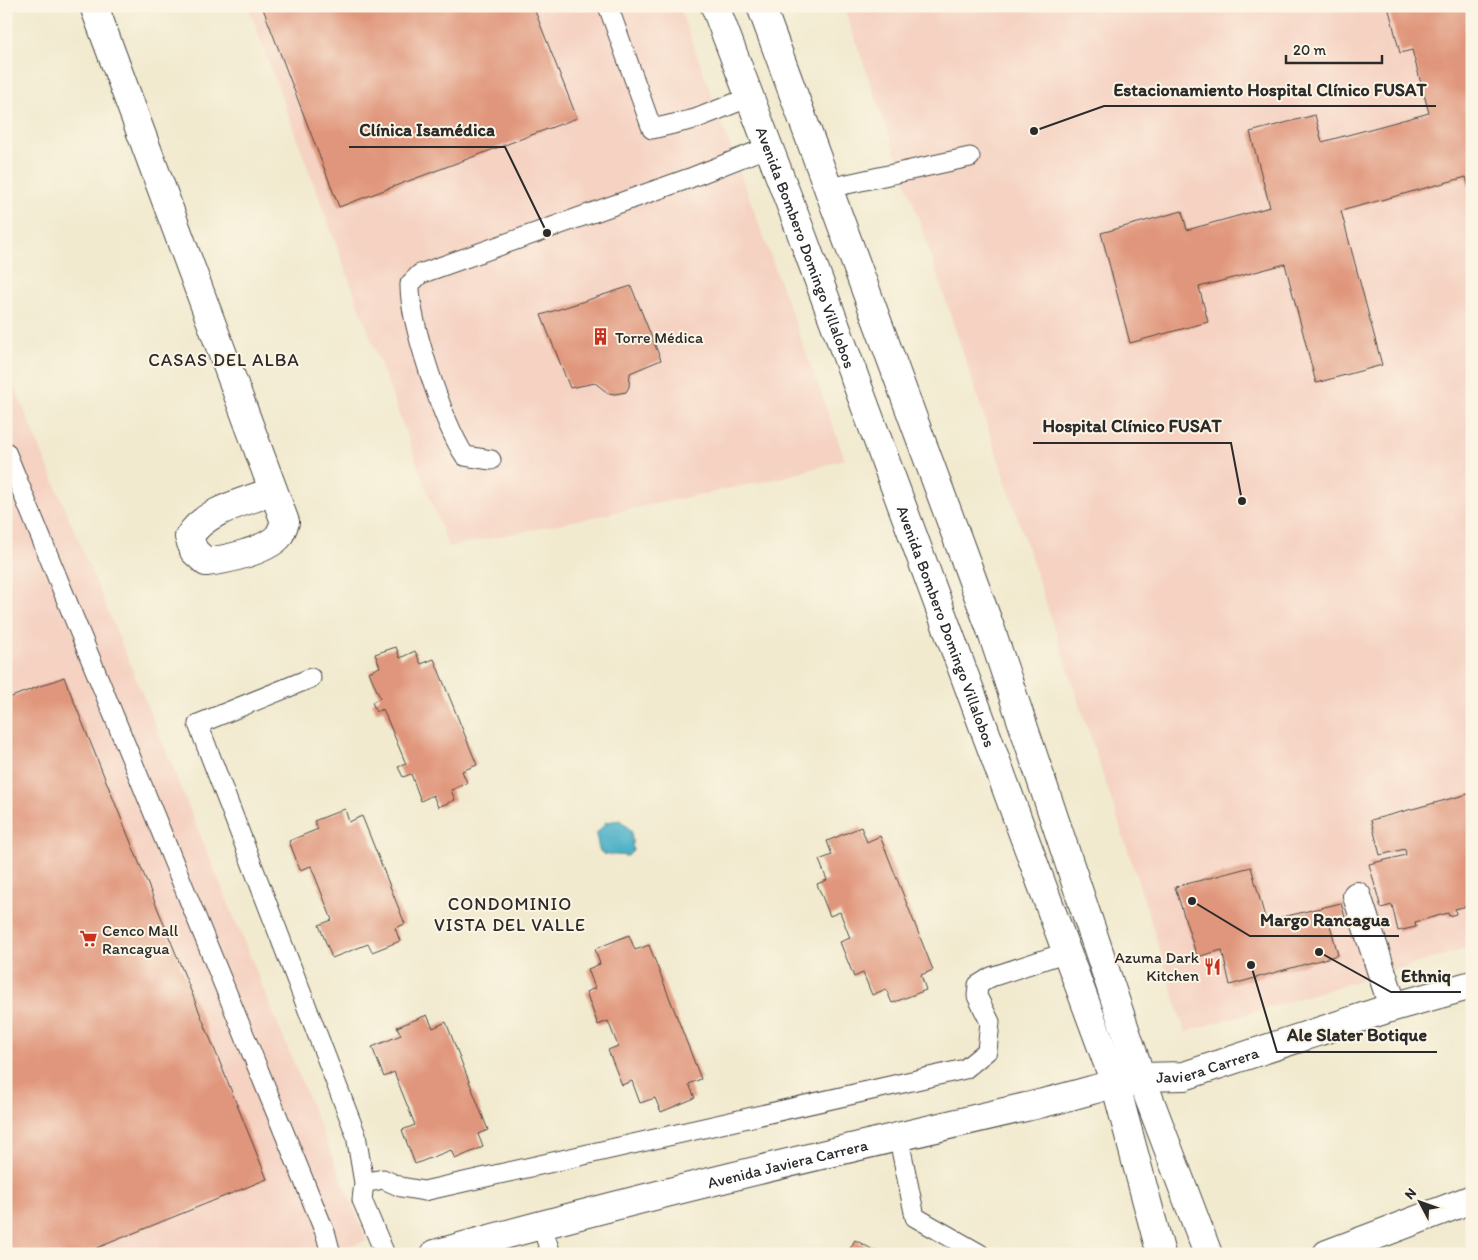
<svg xmlns="http://www.w3.org/2000/svg" width="1478" height="1260" font-family="Itim,sans-serif">
	<style>
		.built { fill: #f5d2c2 }
		.water { fill: #47afc6; stroke: #396d78 }
		.building { fill: #e0967b }
		.lines { fill: none; stroke-linecap: round; stroke-linejoin: round }
		.service-casing { stroke: #494844; stroke-width: 21 }
		.minor-casing { stroke: #494844; stroke-width: 30 }
		.tertiary-casing { stroke: #494844; stroke-width: 30 }
		.secondary-casing { stroke: #494844; stroke-width: 30 }
		.service { stroke: #fff; stroke-width: 19 }
		.minor { stroke: #fff; stroke-width: 28 }
		.tertiary { stroke: #fff; stroke-width: 28 }
		.secondary { stroke: #fff; stroke-width: 28 }
		.labels { text-anchor: middle; dominant-baseline: central; stroke-width: 4; stroke-linejoin: round; paint-order: stroke }
		.street-label { font-size: 16px; fill: #2b2b2b; stroke: #fcf5e5 }
		.poi-label { font-size: 16px; fill: #2b2b2b; stroke: #fcf5e5; text-anchor: start }
		.neighbourhood-label { font-size: 18px; letter-spacing: 1px; fill: #2b2b2b; stroke: #fcf5e5 }
		.leader { fill: none; stroke: #2b2b2b; stroke-width: 2 }
		.callout-dot { fill: #2b2b2b; stroke: #fcf5e5; stroke-width: 2 }
		.callout-label { font-size: 18px; text-anchor: middle; font-weight: bold; fill: #2b2b2b; stroke: #fcf5e5; stroke-width: 4; stroke-linejoin: round; paint-order: stroke }
	</style>
	<rect width="100%" height="100%" fill="#fcf5e5"/>
	<filter id="ink" filterUnits="userSpaceOnUse"><feTurbulence type="fractalNoise" baseFrequency=".02" numOctaves="2"/><feDisplacementMap in="SourceGraphic" scale="10" xChannelSelector="R" yChannelSelector="G"/><feConvolveMatrix kernelMatrix="1 2 1 2 8 2 1 2 1" color-interpolation-filters="sRGB"/></filter>
	<filter id="wash" filterUnits="userSpaceOnUse"><feTurbulence type="fractalNoise" baseFrequency=".0096" numOctaves="4" result="noise"/><feDisplacementMap in="SourceGraphic" scale="20" xChannelSelector="R" yChannelSelector="G"/><feGaussianBlur stdDeviation="1.12" result="paint"/><feColorMatrix in="noise" values="0 0 0 0 0 0 0 0 0 0 0 0 0 0 0 0 0 1.4 0 .05"/><feComposite in="paint" operator="in"/></filter>
	<g filter="url(#wash)">
		<rect width="100%" height="100%" fill="#f1eacf"/>
		<path class="built" d="M 248,6 L 679,6 L 845,459 L 781,478 L 448,547 Z
			M 843,6 L 1472,6 L 1472,947 L 1185,1032 L 1139,884 L 915,208 Z
			M 6,366 L 149,710 L 367,1241 L 318,1254 L 6,1254 Z"/>
		<path class="water" d="M 620,820 L 631,830 L 633,851 L 628,856 L 603,854 L 599,850 L 596,834 L 606,822 Z"/>
		<g id="blocks">
			<path class="building" d="M 262,6 L 533,6 L 577,118 L 339,207 Z
				M 1388,6 L 1472,6 L 1472,197 L 1466,177 L 1341,211 L 1382,365 L 1316,383 L 1285,264 L 1199,287 L 1208,322 L 1130,343 L 1101,233 L 1182,211 L 1187,230 L 1270,207 L 1250,132 L 1315,115 L 1322,142 L 1429,113 L 1412,50 L 1400,53 Z
				M 631,286 L 661,360 L 630,373 L 629,387 L 626,392 L 615,394 L 608,393 L 595,383 L 570,388 L 541,315 Z
				M 396,647 L 400,658 L 415,651 L 421,664 L 434,659 L 477,765 L 462,771 L 467,783 L 451,790 L 455,800 L 438,807 L 433,795 L 421,801 L 411,774 L 403,777 L 398,767 L 406,764 L 383,709 L 376,712 L 372,702 L 380,698 L 369,672 L 380,667 L 375,654 Z
				M 64,677 L 267,1179 L 82,1254 L 6,1254 L 6,699 Z
				M 1472,793 L 1472,912 L 1468,912 L 1467,906 L 1455,909 L 1456,914 L 1449,916 L 1448,913 L 1415,922 L 1416,927 L 1398,931 L 1392,905 L 1381,908 L 1369,864 L 1406,855 L 1405,849 L 1380,855 L 1371,820 Z
				M 345,809 L 349,822 L 362,816 L 405,924 L 395,928 L 400,941 L 372,952 L 368,944 L 332,958 L 319,925 L 332,920 L 311,866 L 300,870 L 289,841 L 318,829 L 314,821 Z
				M 861,827 L 867,842 L 880,836 L 933,970 L 921,975 L 926,990 L 892,1003 L 886,989 L 872,995 L 863,973 L 854,977 L 840,942 L 850,938 L 840,912 L 830,916 L 817,884 L 827,880 L 819,860 L 832,855 L 827,841 Z
				M 1251,867 L 1266,921 L 1341,903 L 1345,917 L 1329,921 L 1338,955 L 1230,985 L 1222,950 L 1197,957 L 1175,887 Z
				M 629,935 L 635,950 L 649,945 L 701,1079 L 689,1084 L 695,1098 L 661,1112 L 655,1098 L 640,1103 L 632,1081 L 622,1085 L 608,1050 L 618,1046 L 608,1021 L 598,1025 L 586,992 L 595,988 L 588,969 L 600,964 L 595,949 Z
				M 427,1015 L 433,1028 L 446,1022 L 488,1130 L 478,1134 L 483,1147 L 455,1159 L 451,1150 L 415,1164 L 402,1130 L 415,1125 L 394,1072 L 384,1077 L 372,1047 L 401,1035 L 397,1027 Z
				M 855,1240 L 881,1254 L 847,1254 Z"/>
		</g>
	</g>
	<g filter="url(#ink)">
		<use href="#blocks" fill-opacity="0" stroke="#494844" stroke-width="1"/>
		<g class="lines">
			<defs>
				<path id="service" d="M 608,6 L 652,129 L 695,119 L 750,97
					M 829,188 L 970,157
					M 6,452 L 326,1235 L 331,1254
					M 491,460 L 465,456 C 444,425 409,321 410,284 L 420,274 L 690,178 L 768,147
					M 311,678 L 198,724 L 356,1135 L 364,1183 L 362,1200 L 385,1254
					M 898,1135 L 915,1217 L 980,1254
					M 364,1183 L 383,1179 L 401,1187 L 424,1191 L 965,1069 L 987,1051 L 990,1022 L 977,996 L 978,985 L 991,977 L 1067,952
					M 541,1224 L 551,1254"/>
				<path id="minor" d="M 94,6 L 285,522 C 283,527 281,533 278,537 C 264,551 226,560 206,562 L 194,551 L 189,537 C 205,510 245,502 273,491
					M 1357,896 L 1393,1007
					M 1141,1077 L 1208,1254
					M 1115,1083 L 1161,1254
					M 1327,1254 L 1472,1199"/>
				<g id="tertiary">
					<path id="s1" d="M 1141,1077 L 1184,1076 L 1393,1007 L 1472,985"/>
				</g>
				<g id="secondary">
					<path id="s2" d="M 715,6 L 799,227 L 1115,1083"/>
					<path id="s3" d="M 435,1254 C 634,1198 837,1151 1039,1104 C 1073,1096 1107,1085 1141,1077 L 991,630 L 761,6"/>
				</g>
			</defs>
			<use href="#service" class="service-casing"/>
			<use href="#minor" class="minor-casing"/>
			<use href="#tertiary" class="tertiary-casing"/>
			<use href="#secondary" class="secondary-casing"/>
			<use href="#service" class="service"/>
			<use href="#minor" class="minor"/>
			<use href="#tertiary" class="tertiary"/>
			<use href="#secondary" class="secondary"/>
		</g>
	</g>
	<defs>
		<symbol id="building-bare" viewBox="-9 -9 18 18"><path d="M-4-6H4V6H1V3H-1V6H-4ZM-2.5-4.3h1.7v1.8h-1.7ZM.8-4.3h1.7v1.8H.8ZM-2.5-1h1.7V.8h-1.7ZM.8-1h1.7V.8H.8Z" fill="#c8321e" stroke="#fcf5e5" stroke-width="2.5" paint-order="stroke"/></symbol>
		<symbol id="supermarket-bare" viewBox="-9 -9 18 18"><path d="M-6-5.5h2.5l.6 2H6L4.5 2H-2.5L-4.4-4H-6ZM-1.5 3.2a1.3 1.3 0 1 0 .1 0ZM3 3.2a1.3 1.3 0 1 0 .1 0Z" fill="#c8321e" stroke="#fcf5e5" stroke-width="2.5" paint-order="stroke"/></symbol>
		<symbol id="restaurant-bare" viewBox="-9 -9 18 18"><path d="M-5-6h1v4h1v-4h1v4h1v-4h1v5L-1.5 .5V6h-2V.5L-5-1ZM5-6V6H3V1.5H1.5Q1.5-4 5-6Z" fill="#c8321e" stroke="#fcf5e5" stroke-width="2.5" paint-order="stroke"/></symbol>
	</defs>
	<g fill-rule="evenodd">
		<use href="#building-bare" x="588" y="324" width="25" height="25"/>
		<use href="#supermarket-bare" x="76" y="926" width="25" height="25"/>
		<use href="#restaurant-bare" x="1200" y="954" width="25" height="25"/>
	</g>
	<g class="labels">
		<g class="street-label">
			<text stroke="none"><textPath href="#s2" startOffset="258">Avenida Bombero Domingo Villalobos</textPath></text>
			<text stroke="none"><textPath href="#s2" startOffset="662">Avenida Bombero Domingo Villalobos</textPath></text>
			<text stroke="none"><textPath href="#s1" startOffset="68">Javiera Carrera</textPath></text>
			<text stroke="none"><textPath href="#s3" startOffset="364">Avenida Javiera Carrera</textPath></text>
		</g>
		<g class="poi-label">
			<text x="615" y="337">Torre Médica</text>
			<text x="102" y="930">Cenco Mall<tspan x="102" dy="18">Rancagua</tspan></text>
			<text x="1199" y="957" text-anchor="end">Azuma Dark<tspan x="1199" dy="18">Kitchen</tspan></text>
		</g>
		<g class="neighbourhood-label">
			<text x="224" y="360">CASAS DEL ALBA</text>
			<text x="510" y="904">CONDOMINIO<tspan x="510" dy="21">VISTA DEL VALLE</tspan></text>
		</g>
	</g>
	<path class="leader" d="M1034 131L1104 106H1436M547 233L505 147H349M1242 501L1231 443H1033M1192 901L1250 936H1399M1319 952L1391 992H1461M1251 965L1277 1052H1437"/>
	<g class="callout-dot">
		<circle cx="1034" cy="131" r="5"/>
		<circle cx="547" cy="233" r="5"/>
		<circle cx="1242" cy="501" r="5"/>
		<circle cx="1192" cy="901" r="5"/>
		<circle cx="1319" cy="952" r="5"/>
		<circle cx="1251" cy="965" r="5"/>
	</g>
	<g class="callout-label">
		<text x="1270" y="96">Estacionamiento Hospital Clínico FUSAT</text>
		<text x="427" y="136">Clínica Isamédica</text>
		<text x="1132" y="432">Hospital Clínico FUSAT</text>
		<text x="1325" y="926">Margo Rancagua</text>
		<text x="1426" y="982">Ethniq</text>
		<text x="1357" y="1041">Ale Slater Botique</text>
	</g>
	<rect width="1478" height="1260" fill="none" stroke="#fcf5e5" stroke-width="25"/>
	<g transform="translate(1420 1202) rotate(311)" stroke="#fcf5e5" stroke-width="4" paint-order="stroke">
	<path d="M0-4L9 19L0 12L-9 19Z" fill="#2b2b2b"/>
	<text y="-8" font-size="14" font-weight="bold" text-anchor="middle" fill="#2b2b2b">N</text>
	</g>
	<path d="M1286 55v8h96v-8" fill="none" stroke="#2b2b2b" stroke-width="2.5"/>
	<text x="1293" y="55" font-size="15" fill="#2b2b2b" stroke="#fcf5e5" stroke-width="4" paint-order="stroke">20 m</text>
</svg>
